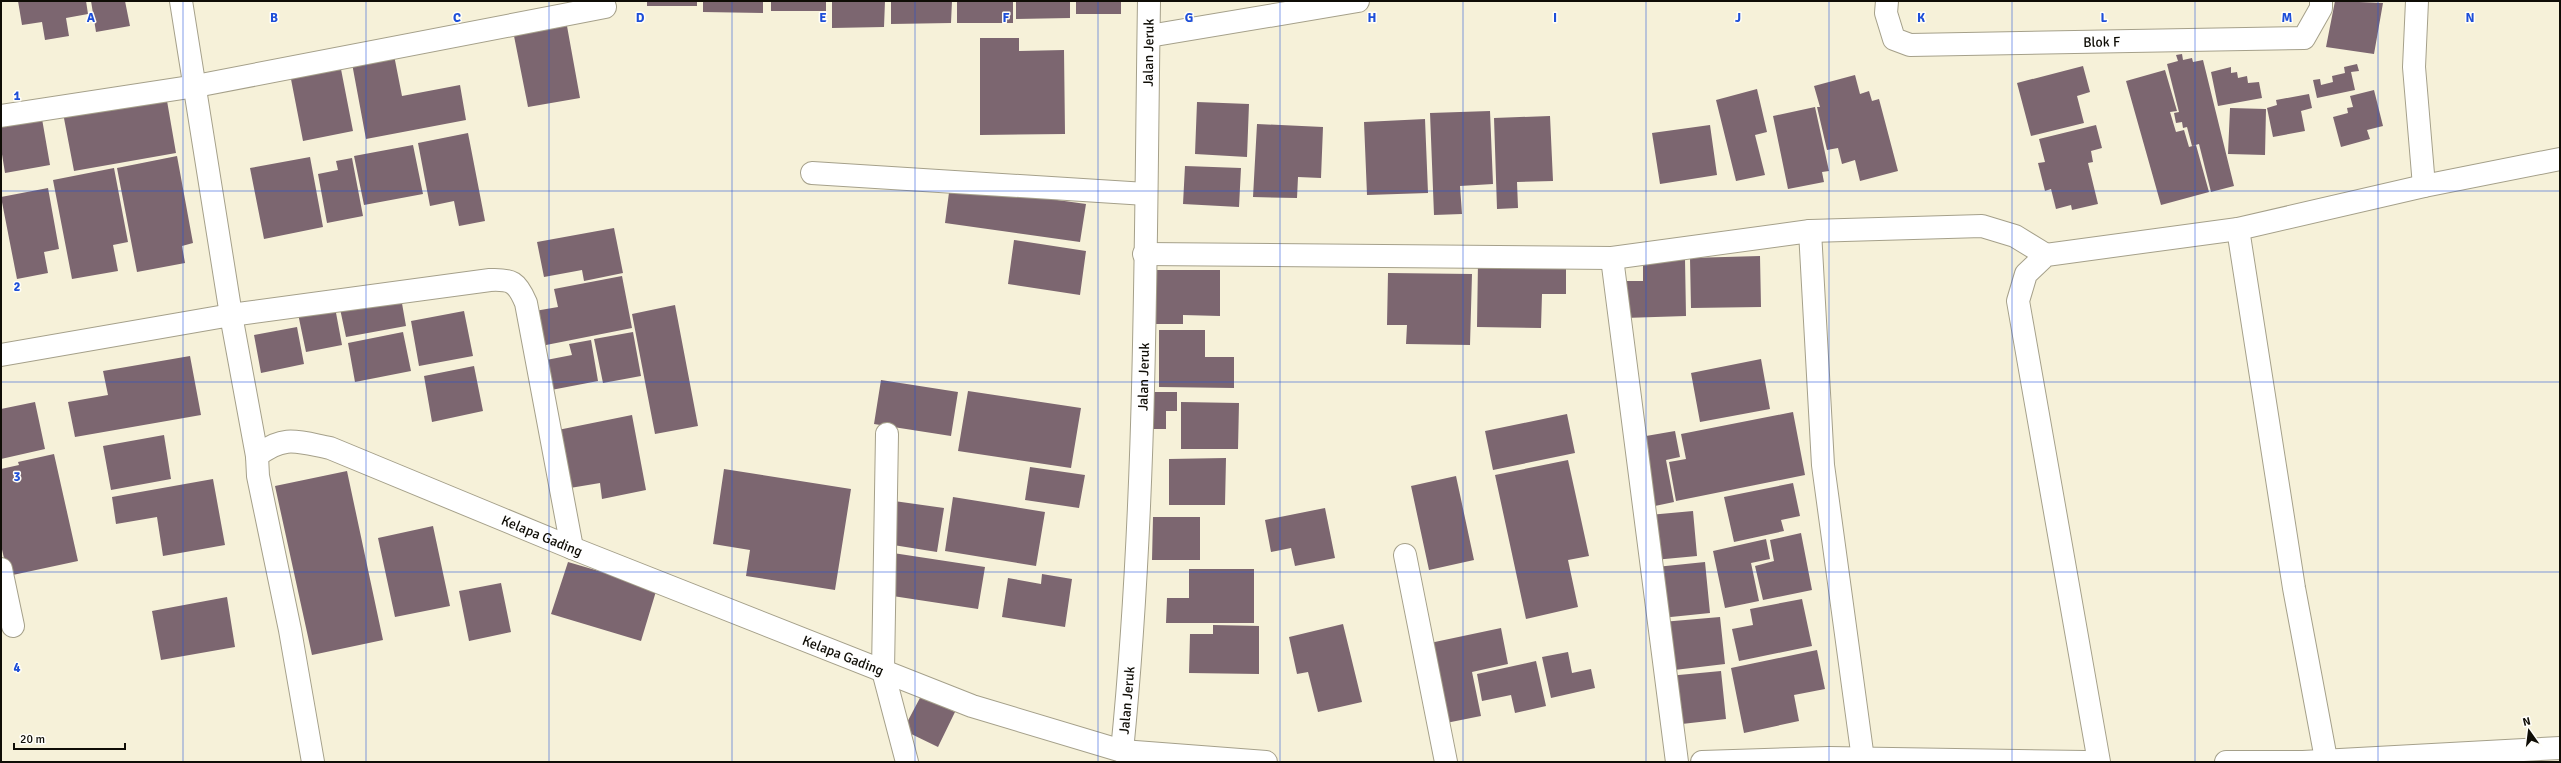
<svg xmlns="http://www.w3.org/2000/svg" width="2561" height="763" font-family="Signika,sans-serif">
	<style>
		.building { fill: #7c6670 }
		.lines { fill: none; stroke-linecap: round; stroke-linejoin: round }
		.minor-casing { stroke: #a5a08a; stroke-width: 24 }
		.minor { stroke: #fff; stroke-width: 22 }
		.grid { fill: none; stroke: #1d4ed8; stroke-width: 1; stroke-opacity: 0.55 }
		.labels { text-anchor: middle; dominant-baseline: central; stroke-width: 3; stroke-linejoin: round; paint-order: stroke }
		.street-label { font-size: 14px; fill: #0f0d06; stroke: #fffef9 }
		.grid-label { font-size: 13px; text-anchor: middle; font-weight: bold; fill: #1d4ed8; stroke: #fffef9; stroke-width: 3; stroke-linejoin: round; paint-order: stroke }
	</style>
	<rect width="100%" height="100%" fill="#f6f1d9"/>
	<path class="building" d="M 18,1 L 86,1 L 88,14 L 66,18 L 69,36 L 45,40 L 42,22 L 22,25 Z
		M 91,1 L 125,1 L 130,26 L 96,32 Z
		M 647,1 L 697,1 L 697,6 L 647,6 Z
		M 703,1 L 763,1 L 763,13 L 703,12 Z
		M 771,1 L 826,1 L 826,11 L 771,11 Z
		M 832,1 L 885,1 L 884,27 L 832,28 Z
		M 891,1 L 952,1 L 951,23 L 891,24 Z
		M 957,1 L 1013,1 L 1013,23 L 957,23 Z
		M 1016,1 L 1070,1 L 1070,18 L 1016,19 Z
		M 1076,1 L 1121,1 L 1121,14 L 1076,14 Z
		M 2335,1 L 2383,3 L 2374,54 L 2326,47 Z
		M 567,26 L 580,98 L 528,107 L 514,36 Z
		M 980,38 L 1019,38 L 1019,51 L 1064,50 L 1065,134 L 980,135 Z
		M 393,50 L 402,96 L 460,85 L 466,120 L 366,139 L 351,58 Z
		M 2182,54 L 2183,60 L 2192,58 L 2193,62 L 2203,60 L 2234,186 L 2211,192 L 2199,144 L 2192,146 L 2187,127 L 2183,128 L 2182,122 L 2176,123 L 2174,113 L 2179,112 L 2167,64 L 2178,61 L 2176,55 Z
		M 340,64 L 353,131 L 303,141 L 290,74 Z
		M 2357,64 L 2359,71 L 2351,72 L 2355,90 L 2317,98 L 2313,80 L 2320,79 L 2321,85 L 2333,82 L 2332,76 L 2345,73 L 2344,67 Z
		M 2083,66 L 2090,92 L 2077,96 L 2084,123 L 2031,136 L 2017,83 Z
		M 2231,67 L 2231,73 L 2237,72 L 2238,78 L 2247,76 L 2248,83 L 2259,82 L 2262,98 L 2218,106 L 2211,72 Z
		M 2165,70 L 2177,111 L 2170,112 L 2176,132 L 2184,130 L 2189,147 L 2196,145 L 2209,192 L 2161,205 L 2126,81 Z
		M 1855,75 L 1860,94 L 1869,91 L 1872,101 L 1879,99 L 1898,171 L 1860,181 L 1855,160 L 1842,164 L 1838,148 L 1827,150 L 1817,107 L 1820,107 L 1814,86 Z
		M 1757,89 L 1767,132 L 1755,135 L 1765,175 L 1736,181 L 1716,100 Z
		M 2374,90 L 2383,126 L 2367,130 L 2370,139 L 2341,147 L 2333,117 L 2348,113 L 2347,108 L 2353,107 L 2350,96 Z
		M 2309,94 L 2312,108 L 2301,111 L 2305,131 L 2273,137 L 2267,108 L 2277,105 L 2276,100 Z
		M 166,95 L 176,153 L 74,171 L 63,113 Z
		M 1197,102 L 1249,104 L 1247,157 L 1195,154 Z
		M 1815,107 L 1829,171 L 1822,172 L 1824,182 L 1788,189 L 1773,116 Z
		M 2230,108 L 2266,109 L 2265,155 L 2228,154 Z
		M 1490,111 L 1493,184 L 1460,186 L 1462,214 L 1434,215 L 1430,113 Z
		M 41,113 L 50,165 L 5,173 L 1,148 L 1,120 Z
		M 1550,116 L 1553,181 L 1517,182 L 1518,208 L 1497,209 L 1494,118 Z
		M 1425,119 L 1428,193 L 1367,195 L 1364,122 Z
		M 1257,124 L 1323,127 L 1321,178 L 1298,177 L 1297,198 L 1253,197 Z
		M 1710,125 L 1717,175 L 1660,184 L 1652,133 Z
		M 2096,125 L 2102,148 L 2091,151 L 2093,162 L 2088,163 L 2098,204 L 2072,210 L 2071,205 L 2056,209 L 2051,189 L 2045,191 L 2038,163 L 2045,162 L 2039,139 Z
		M 468,133 L 485,221 L 459,226 L 454,201 L 430,206 L 418,143 Z
		M 413,145 L 423,194 L 364,205 L 354,156 Z
		M 177,156 L 193,243 L 182,246 L 185,263 L 137,272 L 117,168 Z
		M 310,157 L 323,227 L 264,239 L 250,168 Z
		M 352,158 L 363,216 L 327,223 L 318,174 L 338,170 L 336,161 Z
		M 1185,166 L 1241,168 L 1239,207 L 1183,204 Z
		M 114,168 L 128,242 L 113,245 L 118,271 L 72,279 L 53,180 Z
		M 950,185 L 1086,204 L 1080,242 L 945,223 Z
		M 48,188 L 59,249 L 44,252 L 48,273 L 17,279 L 1,197 Z
		M 614,228 L 623,273 L 584,281 L 582,270 L 544,277 L 537,242 Z
		M 1014,240 L 1086,251 L 1080,295 L 1008,284 Z
		M 1760,256 L 1761,307 L 1691,308 L 1690,258 Z
		M 1685,259 L 1686,316 L 1624,318 L 1624,281 L 1643,281 L 1643,260 Z
		M 1478,262 L 1566,263 L 1566,294 L 1542,294 L 1541,328 L 1477,327 Z
		M 1146,270 L 1220,270 L 1220,316 L 1183,315 L 1183,324 L 1146,324 Z
		M 1388,273 L 1472,274 L 1470,345 L 1406,344 L 1407,325 L 1387,325 Z
		M 622,276 L 632,328 L 536,347 L 529,312 L 558,307 L 554,289 Z
		M 400,292 L 406,326 L 346,337 L 339,304 Z
		M 334,302 L 342,345 L 306,352 L 297,309 Z
		M 675,305 L 698,426 L 655,434 L 632,314 Z
		M 464,311 L 473,356 L 419,366 L 411,321 Z
		M 297,327 L 304,364 L 261,373 L 254,335 Z
		M 1159,330 L 1205,330 L 1205,357 L 1234,357 L 1234,388 L 1159,387 Z
		M 403,332 L 411,371 L 355,382 L 348,343 Z
		M 633,332 L 641,376 L 603,383 L 594,339 Z
		M 591,340 L 598,381 L 546,391 L 541,361 L 572,355 L 569,344 Z
		M 190,356 L 201,415 L 75,437 L 68,402 L 108,395 L 103,371 Z
		M 1761,359 L 1770,409 L 1700,422 L 1691,373 Z
		M 474,366 L 483,411 L 432,422 L 424,376 Z
		M 881,380 L 958,392 L 951,436 L 874,424 Z
		M 968,391 L 1081,408 L 1071,468 L 958,451 Z
		M 1145,392 L 1177,392 L 1177,411 L 1166,411 L 1166,429 L 1145,429 Z
		M 35,402 L 45,449 L 1,459 L 1,409 Z
		M 1181,402 L 1239,403 L 1238,449 L 1181,449 Z
		M 1793,412 L 1805,475 L 1676,501 L 1669,462 L 1686,459 L 1681,434 Z
		M 1567,414 L 1575,453 L 1493,470 L 1485,431 Z
		M 632,415 L 646,490 L 602,499 L 600,483 L 564,489 L 553,431 Z
		M 1675,431 L 1680,457 L 1666,460 L 1674,502 L 1650,507 L 1640,455 L 1649,454 L 1646,436 Z
		M 164,435 L 171,479 L 111,490 L 103,446 Z
		M 54,454 L 78,561 L 8,576 L 1,545 L 1,469 L 19,465 L 18,462 Z
		M 1226,458 L 1225,505 L 1169,505 L 1169,459 Z
		M 1568,460 L 1589,556 L 1568,560 L 1578,607 L 1526,619 L 1495,475 Z
		M 1030,467 L 1085,475 L 1079,508 L 1025,500 Z
		M 724,469 L 851,489 L 835,590 L 746,576 L 750,550 L 713,544 Z
		M 347,471 L 383,640 L 312,655 L 275,486 Z
		M 1456,476 L 1474,560 L 1429,570 L 1411,486 Z
		M 213,479 L 225,545 L 163,556 L 157,517 L 116,524 L 112,497 Z
		M 1793,483 L 1800,516 L 1781,520 L 1784,531 L 1734,542 L 1724,497 Z
		M 953,497 L 1045,512 L 1036,566 L 945,551 Z
		M 894,501 L 944,508 L 937,552 L 887,544 Z
		M 1325,508 L 1335,558 L 1295,566 L 1291,548 L 1271,552 L 1265,520 Z
		M 1693,511 L 1697,556 L 1654,560 L 1649,515 Z
		M 1153,517 L 1200,517 L 1200,560 L 1152,560 Z
		M 433,526 L 450,606 L 395,617 L 378,538 Z
		M 1801,533 L 1812,590 L 1763,600 L 1755,566 L 1774,561 L 1770,540 Z
		M 1766,539 L 1770,559 L 1751,563 L 1759,601 L 1725,608 L 1713,551 Z
		M 893,553 L 985,567 L 978,609 L 886,595 Z
		M 568,562 L 657,588 L 641,641 L 551,614 Z
		M 1705,562 L 1710,613 L 1661,618 L 1656,567 Z
		M 1189,569 L 1254,569 L 1254,623 L 1166,623 L 1167,598 L 1189,598 Z
		M 1042,574 L 1072,579 L 1065,627 L 1002,617 L 1008,578 L 1041,584 Z
		M 501,583 L 511,632 L 469,641 L 459,591 Z
		M 227,597 L 235,647 L 161,660 L 152,611 Z
		M 1802,599 L 1812,646 L 1739,661 L 1732,629 L 1753,625 L 1750,609 Z
		M 1720,617 L 1725,664 L 1666,671 L 1662,622 Z
		M 1343,624 L 1362,702 L 1318,712 L 1308,672 L 1297,674 L 1289,637 Z
		M 1213,625 L 1259,626 L 1259,674 L 1189,673 L 1190,634 L 1213,634 Z
		M 1501,628 L 1508,664 L 1472,672 L 1481,716 L 1446,723 L 1430,643 Z
		M 1817,650 L 1825,689 L 1794,695 L 1799,721 L 1744,733 L 1731,668 Z
		M 1568,652 L 1572,673 L 1591,669 L 1595,688 L 1551,698 L 1542,657 Z
		M 1536,661 L 1546,706 L 1515,713 L 1511,695 L 1482,701 L 1477,674 Z
		M 1721,671 L 1726,719 L 1673,725 L 1668,676 Z
		M 921,696 L 955,712 L 938,747 L 903,730 Z"/>
	<g class="lines">
		<defs>
			<g id="minor">
				<path d="M 181,1 L 231,315 L 490,280 C 512,279 517,282 526,303 L 572,548"/>
				<path id="s1" d="M 1887,1 L 1886,13 L 1894,39 L 1910,45 L 2304,38 L 2321,8 L 2321,1"/>
				<path d="M 2417,1 L 2414,67 L 2424,186"/>
				<path d="M 1149,36 L 1358,1"/>
				<path d="M 1,116 L 196,86 L 605,7"/>
				<path d="M 812,173 L 1146,194"/>
				<path d="M 2238,229 L 2294,588 L 2326,759"/>
				<path d="M 1810,231 L 1823,465 L 1863,759"/>
				<path d="M 1144,254 L 1612,258 L 1810,231 L 1982,226 L 2015,236 L 2046,255"/>
				<path d="M 1612,258 L 1677,762"/>
				<path d="M 1,355 L 231,315 L 257,456"/>
				<path d="M 887,434 L 883,671 L 907,762"/>
				<path d="M 1405,555 L 1446,762"/>
				<path d="M 1,569 L 13,626"/>
				<path id="s2" d="M 1122,751 C 1147,502 1145,251 1149,1"/>
				<path id="s3" d="M 313,762 L 290,630 L 258,476 L 257,456 C 284,434 299,442 330,448 L 572,548 L 972,706 L 1122,751 L 1266,762"/>
				<path d="M 1702,762 L 1829,758 L 2085,762"/>
				<path d="M 2099,762 L 2018,301 L 2026,274 L 2046,255 L 2238,229 L 2424,186 L 2560,159"/>
				<path d="M 2226,762 L 2303,762 L 2560,748"/>
			</g>
		</defs>
		<use href="#minor" class="minor-casing"/>
		<use href="#minor" class="minor"/>
	</g>
	<path class="grid" d="M 183,1 L 183,762M 366,1 L 366,762M 549,1 L 549,762M 732,1 L 732,762M 915,1 L 915,762M 1098,1 L 1098,762M 1280,1 L 1280,762M 1463,1 L 1463,762M 1646,1 L 1646,762M 1829,1 L 1829,762M 2012,1 L 2012,762M 2195,1 L 2195,762M 2378,1 L 2378,762M 1,191 L 2560,191M 1,382 L 2560,382M 1,572 L 2560,572"/>
	<g class="labels">
		<g class="street-label">
			<text stroke="none"><textPath href="#s1" startOffset="248">Blok F</textPath></text>
			<text stroke="none"><textPath href="#s2" startOffset="699">Jalan Jeruk</textPath></text>
			<text stroke="none"><textPath href="#s2" startOffset="375">Jalan Jeruk</textPath></text>
			<text stroke="none"><textPath href="#s3" startOffset="618">Kelapa Gading</textPath></text>
			<text stroke="none"><textPath href="#s3" startOffset="942">Kelapa Gading</textPath></text>
			<text stroke="none"><textPath href="#s2" startOffset="51">Jalan Jeruk</textPath></text>
		</g>
	</g>
	<g class="grid-label">
		<text x="91" y="22">A</text>
		<text x="274" y="22">B</text>
		<text x="457" y="22">C</text>
		<text x="640" y="22">D</text>
		<text x="823" y="22">E</text>
		<text x="1006" y="22">F</text>
		<text x="1189" y="22">G</text>
		<text x="1372" y="22">H</text>
		<text x="1555" y="22">I</text>
		<text x="1738" y="22">J</text>
		<text x="1921" y="22">K</text>
		<text x="2104" y="22">L</text>
		<text x="2287" y="22">M</text>
		<text x="2470" y="22">N</text>
		<text x="17" y="100">1</text>
		<text x="17" y="291">2</text>
		<text x="17" y="481">3</text>
		<text x="17" y="672">4</text>
	</g>
	<rect width="2561" height="763" fill="none" stroke="#0f0d06" stroke-width="4"/>
	<g transform="translate(2529 731) rotate(346)" stroke="#fffef9" stroke-width="3" paint-order="stroke">
	<path d="M0-3L7 15L0 10L-7 15Z" fill="#0f0d06"/>
	<text y="-6" font-size="11" font-weight="bold" text-anchor="middle" fill="#0f0d06">N</text>
	</g>
	<path d="M14 743v6h111v-6" fill="none" stroke="#0f0d06" stroke-width="2"/>
	<text x="20" y="743" font-size="12" fill="#0f0d06" stroke="#fffef9" stroke-width="3" paint-order="stroke">20 m</text>
</svg>
